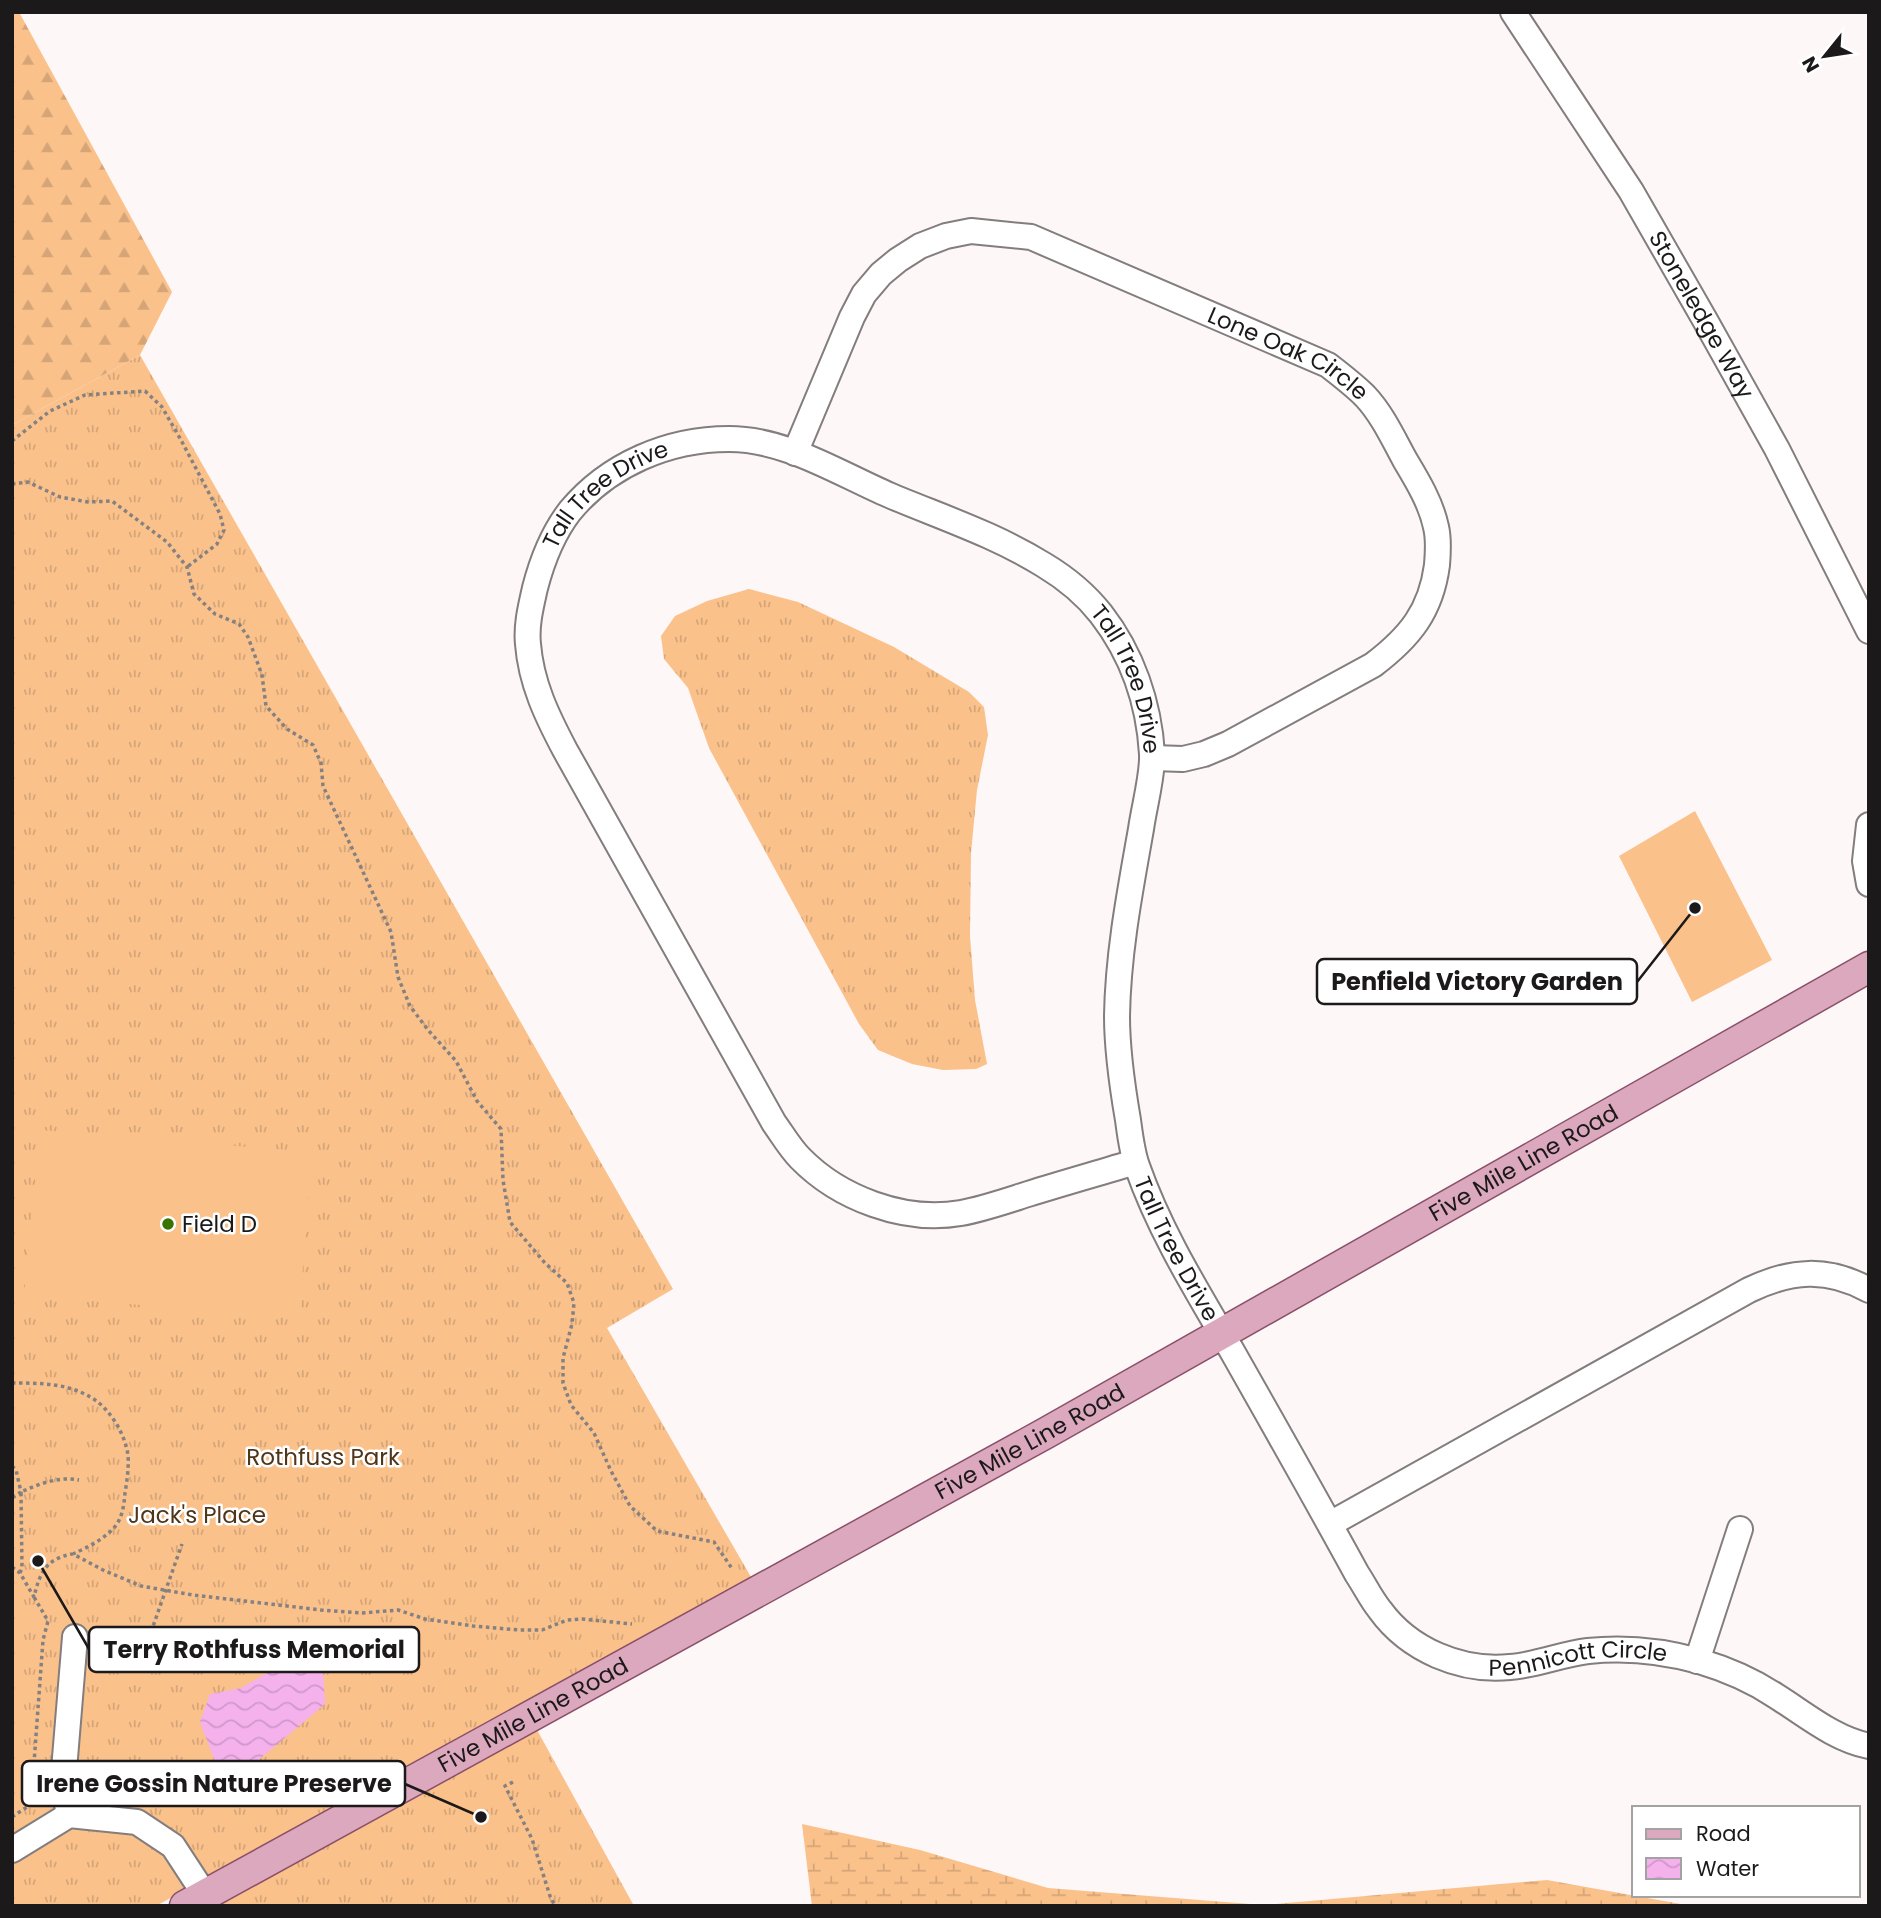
<svg xmlns="http://www.w3.org/2000/svg" width="1881" height="1918" font-family="Poppins,sans-serif">
	<style>
		.grass { fill: url(#grass-tufts) }
		.forest { fill: url(#forest-firs) }
		.wetland { fill: url(#wetland-marsh) }
		.garden { fill: #fac18b }
		.water { fill: url(#water-waves) }
		.lines { fill: none; stroke-linecap: round; stroke-linejoin: round }
		.minor-casing { stroke: #837d7d; stroke-width: 28 }
		.major-casing { stroke: #895068; stroke-width: 33 }
		.path { stroke: #858181; stroke-width: 3.5; stroke-dasharray: 3.5 3.5; stroke-linecap: butt }
		.minor { stroke: #fff; stroke-width: 24 }
		.major { stroke: #dca8be; stroke-width: 30 }
		.poi-dot { fill: #3a7302; stroke: #fff; stroke-width: 2.5 }
		.labels { text-anchor: middle; dominant-baseline: central; stroke-width: 5; stroke-linejoin: round; paint-order: stroke }
		.street-label { font-size: 23px; fill: #1b1919; stroke: #fff }
		.poi-label { font-size: 23px; fill: #1b1919; stroke: #fff; text-anchor: start }
		.park-label { font-size: 23px; fill: #4f351a; stroke: #fff }
		.leader { fill: none; stroke: #1b1919; stroke-width: 2.5 }
		.callout-dot { fill: #1b1919; stroke: #fff; stroke-width: 2.5 }
		.callout { fill: #fff; stroke: #1b1919; stroke-width: 2.5 }
		.callout-label { font-size: 24px; text-anchor: middle; font-weight: bold; fill: #1b1919 }
	</style>
	<defs>
		<pattern id="grass-tufts" width="24" height="20" patternUnits="userSpaceOnUse" patternTransform="scale(1.75)"><rect width="24" height="20" fill="#fac18b"/><path d="M3 7l-1-3M5 7V3M7 7l1-3M15 17l-1-3M17 17v-4M19 17l1-3" fill="none" stroke="#d6a577"/></pattern>
		<pattern id="forest-firs" width="22" height="20" patternUnits="userSpaceOnUse" patternTransform="scale(1.75)"><rect width="22" height="20" fill="#fac18b"/><path d="M5 1l3.5 6h-7zM16 11l3.5 6h-7z" fill="#d6a577"/></pattern>
		<pattern id="wetland-marsh" width="20" height="14" patternUnits="userSpaceOnUse" patternTransform="scale(1.75)"><rect width="20" height="14" fill="#fac18b"/><path d="M1 5h8M5 5V1M11 12h8M15 12V8" fill="none" stroke="#d6a577"/></pattern>
		<pattern id="water-waves" width="16" height="10" patternUnits="userSpaceOnUse" patternTransform="scale(1.75)"><rect width="16" height="10" fill="#f4b1ec"/><path d="M0 5q4-4 8 0t8 0" fill="none" stroke="#d198ca"/></pattern>
	</defs>
	<rect width="100%" height="100%" fill="#fef7f7"/>
	<path class="grass" d="M 140,355 L 673,1289 L 607,1328 L 751,1577 L 156,1906 L 12,1906 L 12,425 Z
		M 749,589 L 798,602 L 894,647 L 969,692 L 984,707 L 988,735 L 977,790 L 971,853 L 970,936 L 975,1000 L 987,1064 L 976,1069 L 943,1070 L 912,1064 L 878,1050 L 859,1024 L 709,748 L 688,688 L 664,659 L 661,636 L 675,616 L 707,601 Z
		M 536,1728 L 634,1906 L 217,1906 Z"/>
	<path class="forest" d="M 12,12 L 19,12 L 172,292 L 140,355 L 12,425 Z"/>
	<path class="wetland" d="M 802,1824 L 920,1850 L 1048,1888 L 1263,1905 L 1547,1880 L 1692,1906 L 812,1906 Z"/>
	<path class="garden" d="M 1695,811 L 1772,960 L 1692,1002 L 1619,856 Z
		M 40,1130 L 312,1152 L 299,1317 L 24,1296 Z"/>
	<path class="water" d="M 284,1663 L 323,1670 L 325,1704 L 255,1763 L 230,1780 L 214,1759 L 200,1722 L 210,1694 L 241,1688 Z"/>
	<g class="lines">
		<defs>
			<g id="minor">
				<path id="s1" d="M 1513,12 L 1631,191 L 1705,320 L 1777,449 L 1869,631"/>
				<path id="s2" d="M 795,453 L 852,317 L 864,294 L 881,274 L 898,260 L 920,246 L 946,236 L 971,231 L 1031,237 L 1328,365 C 1341,375 1354,385 1365,396 C 1382,414 1393,438 1405,460 C 1417,480 1431,503 1436,527 C 1439,539 1438,553 1437,565 C 1431,611 1410,637 1373,665 L 1228,744 L 1204,754 L 1183,759 L 1153,758"/>
				<path d="M 1869,825 L 1865,861 L 1869,884"/>
				<path id="s3" d="M 1135,1162 C 1099,1173 1063,1183 1028,1194 C 1006,1201 983,1209 961,1213 C 904,1223 839,1198 800,1158 C 790,1148 782,1134 774,1123 L 565,750 C 547,716 531,683 528,644 C 526,625 531,606 535,588 C 542,561 553,533 570,511 C 609,464 669,439 729,439 C 786,439 838,473 889,495 C 941,517 996,535 1044,565 C 1064,577 1086,595 1101,614 C 1132,654 1149,703 1152,754 C 1153,775 1144,807 1141,829 C 1130,891 1118,953 1117,1016 C 1117,1052 1122,1085 1128,1120 C 1130,1135 1132,1152 1137,1166 C 1160,1232 1197,1291 1232,1351 C 1274,1425 1316,1499 1357,1574 C 1365,1586 1371,1599 1380,1610 C 1409,1650 1461,1672 1510,1667 C 1537,1665 1562,1654 1588,1651 C 1625,1647 1663,1651 1699,1661 C 1726,1669 1752,1680 1776,1696 C 1805,1714 1834,1739 1869,1746"/>
				<path d="M 1330,1524 L 1749,1290 C 1791,1270 1827,1267 1869,1290"/>
				<path d="M 1697,1661 L 1740,1529"/>
				<path d="M 69,1815 L 63,1782 L 75,1637"/>
				<path d="M 12,1850 L 69,1815 L 137,1822 L 173,1846 L 205,1895"/>
			</g>
			<g id="major">
				<path id="s4" d="M 185,1906 L 1046,1433 L 1869,967"/>
			</g>
		</defs>
		<use href="#minor" class="minor-casing"/>
		<use href="#major" class="major-casing"/>
		<path class="path" d="M 12,441 L 50,411 L 85,395 L 145,391 L 162,407 L 181,440 L 220,514 L 224,530 L 217,544 L 187,567
			M 12,484 L 28,482 L 60,497 L 88,502 L 112,501 L 167,542 L 187,567 L 194,594 L 215,614 L 239,624 L 248,637 L 262,675 L 266,706 L 287,729 L 313,745 L 321,763 L 323,786 L 391,932 L 398,977 L 410,1006 L 428,1030 L 456,1061 L 477,1101 L 501,1129 L 503,1180 L 510,1222 L 545,1263 L 567,1283 L 574,1303 L 572,1324 L 563,1358 L 563,1383 L 571,1405 L 594,1433 L 611,1471 L 630,1506 L 657,1531 L 714,1542 L 733,1570
			M 12,1383 C 41,1383 70,1383 95,1400 C 112,1412 125,1435 128,1455 C 129,1467 127,1481 125,1493 C 124,1504 123,1514 117,1524 C 107,1538 88,1547 73,1554 L 103,1570 L 141,1586 L 193,1595 L 321,1610 L 362,1613 L 398,1610 L 425,1619 L 473,1626 L 519,1630 L 542,1630 L 567,1620 L 582,1619 L 632,1624
			M 12,1466 L 16,1470 L 21,1492 L 12,1498
			M 12,1567 L 20,1573 L 34,1597 C 40,1572 46,1559 72,1554
			M 20,1573 L 22,1568 L 21,1492 C 39,1484 59,1476 79,1480
			M 151,1632 L 182,1544
			M 513,1782 L 505,1786 L 532,1839 L 550,1896 L 555,1906
			M 12,1817 L 27,1807 L 31,1799 L 28,1785 L 34,1763 L 43,1640 L 48,1621 L 34,1597"/>
		<use href="#minor" class="minor"/>
		<use href="#major" class="major"/>
	</g>
	<circle class="poi-dot" cx="168" cy="1224" r="7"/>
	<g class="labels">
		<g class="street-label">
			<text stroke="none"><textPath href="#s1" startOffset="357">Stoneledge Way</textPath></text>
			<text stroke="none"><textPath href="#s2" startOffset="644">Lone Oak Circle</textPath></text>
			<text stroke="none"><textPath href="#s3" startOffset="1122">Tall Tree Drive</textPath></text>
			<text stroke="none"><textPath href="#s3" startOffset="1752">Tall Tree Drive</textPath></text>
			<text stroke="none"><textPath href="#s4" startOffset="1531">Five Mile Line Road</textPath></text>
			<text stroke="none"><textPath href="#s3" startOffset="2340">Tall Tree Drive</textPath></text>
			<text stroke="none"><textPath href="#s4" startOffset="964">Five Mile Line Road</textPath></text>
			<text stroke="none"><textPath href="#s3" startOffset="2972">Pennicott Circle</textPath></text>
			<text stroke="none"><textPath href="#s4" startOffset="397">Five Mile Line Road</textPath></text>
		</g>
		<g class="poi-label">
			<text x="182" y="1224">Field D</text>
		</g>
		<g class="park-label">
			<text x="323" y="1457">Rothfuss Park</text>
			<text x="197" y="1515">Jack's Place</text>
		</g>
	</g>
	<path class="leader" d="M1695 908L1637 982M38 1561L89 1649M481 1817L405 1784"/>
	<g class="callout-dot">
		<circle cx="1695" cy="908" r="7"/>
		<circle cx="38" cy="1561" r="7"/>
		<circle cx="481" cy="1817" r="7"/>
	</g>
	<g class="callout">
		<rect x="1317" y="959" width="320" height="45" rx="7"/>
		<rect x="89" y="1627" width="330" height="45" rx="7"/>
		<rect x="22" y="1761" width="383" height="45" rx="7"/>
	</g>
	<g class="callout-label">
		<text x="1477" y="990">Penfield Victory Garden</text>
		<text x="254" y="1658">Terry Rothfuss Memorial</text>
		<text x="214" y="1792">Irene Gossin Nature Preserve</text>
	</g>
	<rect width="1881" height="1918" fill="none" stroke="#1b1919" stroke-width="28"/>
	<rect x="1632" y="1806" width="228" height="91" fill="#ffffff" stroke="#a4a3a3" stroke-width="2"/>
	<rect x="1646" y="1829" width="35" height="10" fill="#dca8be" stroke="#a4a3a3" stroke-width="2"/>
	<text x="1696" y="1841" font-size="21" fill="#1b1919">Road</text>
	<rect x="1646" y="1858" width="35" height="21" fill="url(#water-waves)" stroke="#a4a3a3" stroke-width="2"/>
	<text x="1696" y="1876" font-size="21" fill="#1b1919">Water</text>
	<g transform="translate(1825 56) rotate(240)" stroke="#ffffff" stroke-width="5" paint-order="stroke">
	<path d="M0-5L12 26L0 18L-12 26Z" fill="#1b1919"/>
	<text y="-10" font-size="19" font-weight="bold" text-anchor="middle" fill="#1b1919">N</text>
	</g>
</svg>
